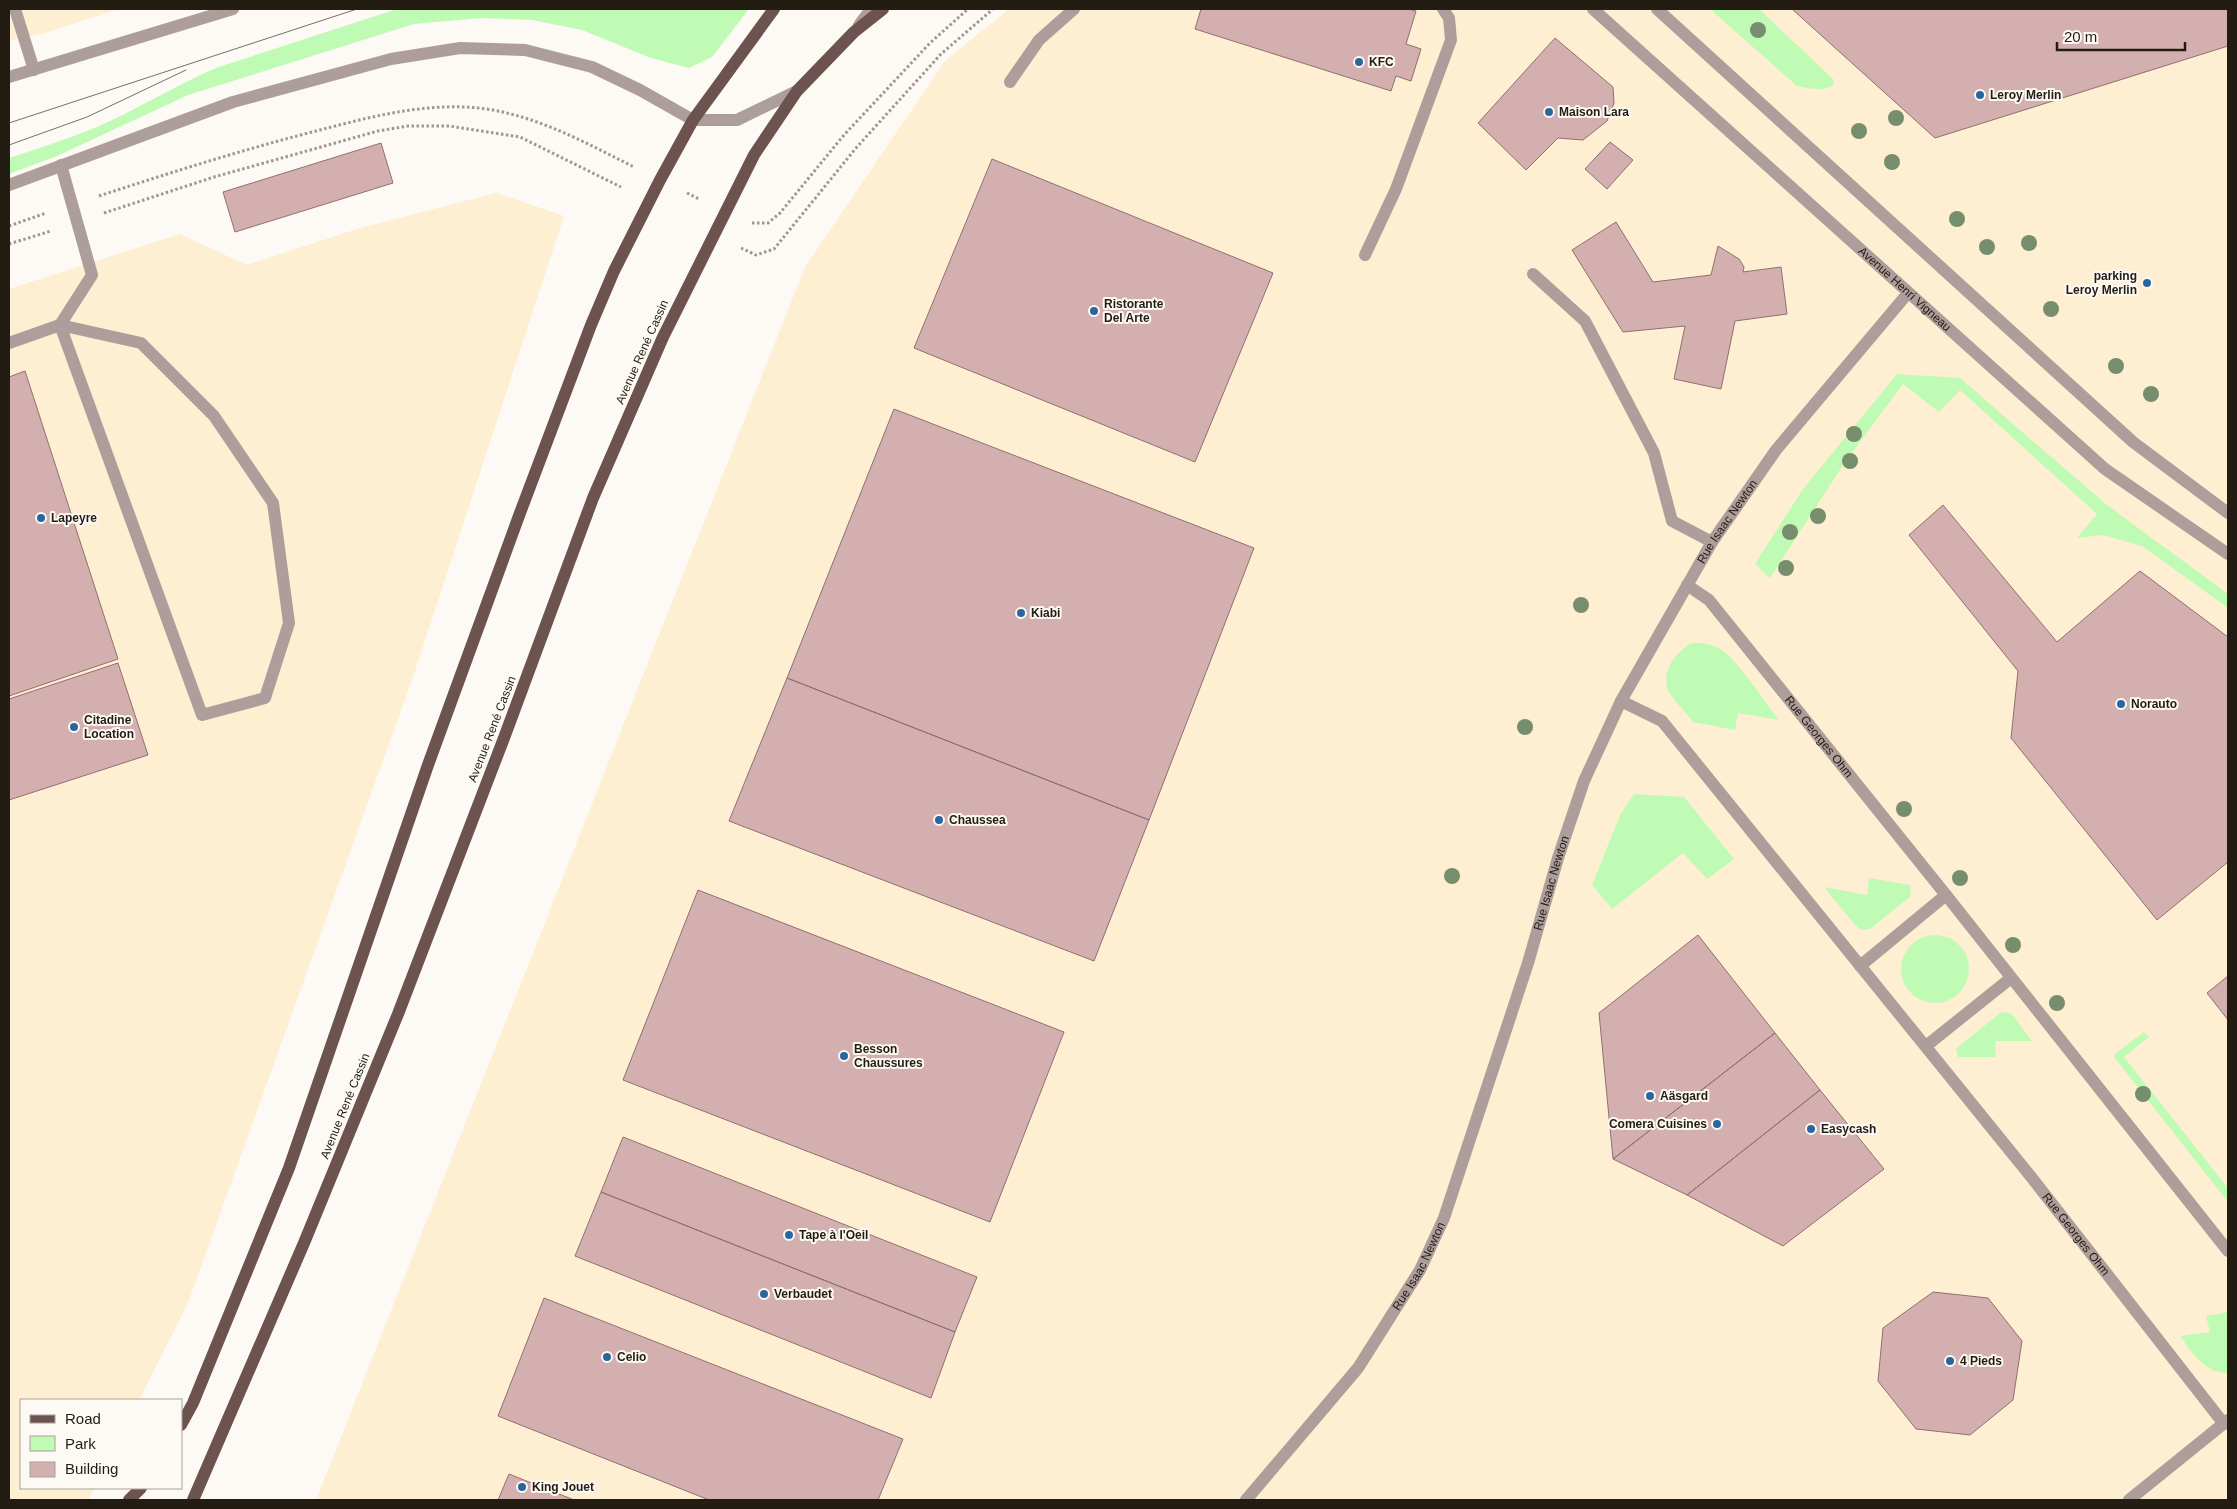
<svg xmlns="http://www.w3.org/2000/svg" width="2237" height="1509" font-family="Helvetica,sans-serif">
	<style>
		.built { fill: #feeed2 }
		.green { fill: #c0fbb5 }
		.building { fill: #d3b0af; stroke: #90706f }
		.lines { fill: none; stroke-linecap: round; stroke-linejoin: round }
		.path { stroke: #9d9891; stroke-width: 3; stroke-dasharray: 2.5 2.5; stroke-linecap: butt }
		.minor { stroke: #ad9e9b; stroke-width: 12 }
		.major { stroke: #6d534f; stroke-width: 12 }
		.tram { stroke: #757068; stroke-width: 1 }
		.tree { fill: #778e6e }
		.poi-dot { fill: #2a669d; stroke: #fdf9f4; stroke-width: 2 }
		.labels { text-anchor: middle; dominant-baseline: central; stroke-width: 4; stroke-linejoin: round; paint-order: stroke }
		.poi-label { font-size: 12px; font-weight: bold; fill: #221c12; stroke: #fdf9f4; text-anchor: start }
		.street-label { font-size: 12px; fill: #221c12; stroke: #fdf9f4 }
	</style>
	<rect width="100%" height="100%" fill="#fdf9f4"/>
	<path class="built" d="M 9,9 L 119,9 L 45,33 L 9,41 Z
		M 1009,9 L 2228,9 L 2228,1500 L 316,1500 L 805,267 L 945,61 Z
		M 496,193 L 564,216 L 414,674 L 188,1303 L 139,1400 L 21,1400 L 21,1488 L 95,1488 L 88,1500 L 9,1500 L 9,289 L 180,234 L 247,265 L 357,229 Z"/>
	<path class="green" d="M 397,9 L 749,9 L 712,57 L 689,68 L 651,58 L 582,30 L 532,20 L 481,18 L 414,24 L 188,95 L 57,156 L 9,174 L 9,158 C 36,149 65,140 92,129 C 135,111 174,86 216,68 Z
		M 1710,9 L 1759,9 L 1833,79 L 1834,84 C 1824,93 1810,88 1797,86 Z
		M 1897,374 L 1960,378 L 2107,505 L 2228,594 L 2228,608 L 2142,546 L 2103,535 L 2077,538 L 2097,514 L 1960,390 L 1939,412 L 1903,384 L 1843,465 L 1770,578 L 1755,564 L 1803,489 Z
		M 1692,643 C 1704,642 1719,646 1728,655 C 1747,674 1763,699 1779,720 L 1738,713 L 1735,730 L 1693,722 C 1687,713 1672,699 1668,690 C 1661,671 1676,651 1692,643 Z
		M 1634,794 L 1684,797 L 1734,859 L 1707,879 L 1683,853 L 1612,909 L 1592,885 L 1620,815 Z
		M 1869,878 L 1910,885 L 1911,896 L 1870,929 L 1861,930 L 1855,925 L 1824,887 L 1867,895 Z
		M1901 969a34 34 0 1 1 68 0a34 34 0 1 1-68 0Z
		M 2005,1012 L 2012,1014 L 2032,1041 L 1995,1041 L 1996,1057 L 1958,1057 L 1956,1049 L 1958,1047 L 2000,1013 Z
		M 2144,1032 L 2149,1037 L 2124,1057 L 2228,1188 L 2228,1202 L 2114,1057 L 2117,1052 Z
		M 2228,1312 L 2228,1373 C 2206,1374 2192,1353 2180,1336 L 2210,1332 L 2206,1316 Z"/>
	<path class="building" d="M 1201,9 L 1408,9 L 1416,11 L 1406,44 L 1421,49 L 1411,81 L 1396,76 L 1391,91 L 1195,29 Z
		M 1792,9 L 2228,9 L 2228,46 L 1935,138 Z
		M 1555,38 L 1613,87 L 1614,103 L 1607,121 L 1583,140 L 1558,138 L 1526,170 L 1478,123 Z
		M 1610,142 L 1633,160 L 1607,189 L 1585,169 Z
		M 381,143 L 393,183 L 235,232 L 223,192 Z
		M 992,159 L 1273,273 L 1195,462 L 914,348 Z
		M 1616,222 L 1653,282 L 1711,275 L 1718,246 L 1739,259 L 1744,267 L 1743,272 L 1781,267 L 1787,314 L 1735,321 L 1721,389 L 1674,379 L 1685,326 L 1623,332 L 1572,250 Z
		M 25,371 L 118,659 L 9,696 L 9,377 Z
		M 894,409 L 1254,548 L 1149,820 L 787,678 Z
		M 1943,505 L 2057,642 L 2140,571 L 2228,637 L 2228,862 L 2157,920 L 2011,738 L 2018,671 L 1909,535 Z
		M 118,663 L 148,755 L 9,800 L 9,699 Z
		M 787,678 L 1149,820 L 1094,961 L 729,821 Z
		M 698,890 L 1064,1032 L 990,1222 L 623,1080 Z
		M 1698,935 L 1775,1033 L 1613,1159 L 1599,1013 Z
		M 2228,976 L 2228,1020 L 2207,993 Z
		M 1775,1033 L 1820,1090 L 1687,1195 L 1613,1159 Z
		M 1820,1090 L 1884,1169 L 1783,1246 L 1687,1195 Z
		M 623,1137 L 977,1277 L 955,1332 L 601,1192 Z
		M 601,1192 L 955,1332 L 931,1398 L 575,1256 Z
		M 1933,1292 L 1988,1298 L 2022,1341 L 2013,1400 L 1970,1435 L 1916,1429 L 1878,1381 L 1883,1328 Z
		M 544,1298 L 903,1439 L 878,1500 L 709,1500 L 498,1416 Z
		M 509,1474 L 574,1500 L 498,1500 Z"/>
	<g class="lines">
		<path class="path" d="M 687,193 L 699,199
			M 99,196 C 172,172 245,149 320,130 C 377,115 439,99 498,111 C 547,121 590,145 634,167
			M 104,213 L 214,177 L 378,131 L 408,126 L 449,126 L 520,137 L 621,187
			M 752,223 L 768,223 L 780,213 L 844,135 L 930,43 L 968,9
			M 9,226 L 46,213
			M 9,244 L 51,231
			M 741,248 L 756,255 L 774,249 L 856,148 L 941,54 L 993,9"/>
		<g class="minor">
			<path d="M 15,9 L 34,70"/>
			<path id="s1" d="M 1593,9 L 2105,469 L 2228,554"/>
			<path d="M 1657,9 L 2133,442 L 2228,513"/>
			<path d="M 859,25 L 871,9"/>
			<path d="M 9,77 L 233,9"/>
			<path d="M 1010,82 L 1039,40 L 1074,9"/>
			<path d="M 9,185 L 233,102 L 391,59 L 460,48 L 525,50 L 592,67 L 640,90 L 693,120 L 737,120 L 797,91"/>
			<path d="M 1365,255 L 1396,189 L 1451,40 L 1449,18 L 1443,9"/>
			<path d="M 1533,274 L 1585,321 L 1654,453 L 1672,521 L 1712,542"/>
			<path d="M 60,325 L 92,275 L 61,165"/>
			<path d="M 9,343 L 60,325 L 141,343 L 214,416 L 273,503 L 289,623 L 265,698 L 202,715 L 60,325"/>
			<path id="s2" d="M 1687,585 L 1709,600 L 1946,895 L 2228,1251"/>
			<path id="s3" d="M 1621,701 L 1662,721 L 2032,1178 L 2224,1424"/>
			<path d="M 1860,966 L 1946,895"/>
			<path d="M 1926,1046 L 2011,978"/>
			<path id="s4" d="M 1246,1500 L 1358,1368 L 1420,1270 L 1444,1218 L 1528,963 L 1558,858 L 1584,781 L 1621,701 L 1712,542 L 1776,450 L 1908,293"/>
			<path d="M 2129,1500 L 2228,1420"/>
		</g>
		<path class="major" d="M 181,1425 L 193,1403 L 289,1168 L 428,765 L 520,513 L 591,325 L 614,271 L 660,180 L 693,120 L 774,9
			M 129,1500 L 141,1488
			M 193,1500 L 304,1243 L 398,1014 L 504,738 L 593,498 L 663,337 L 754,155 L 797,91 L 854,32 L 883,9"/>
		<path class="tram" d="M 9,123 L 357,9
			M 9,145 L 87,117 L 186,70"/>
	</g>
	<g class="tree">
		<circle cx="1758" cy="30" r="8"/>
		<circle cx="1896" cy="118" r="8"/>
		<circle cx="1859" cy="131" r="8"/>
		<circle cx="1892" cy="162" r="8"/>
		<circle cx="1957" cy="219" r="8"/>
		<circle cx="2029" cy="243" r="8"/>
		<circle cx="1987" cy="247" r="8"/>
		<circle cx="2051" cy="309" r="8"/>
		<circle cx="2116" cy="366" r="8"/>
		<circle cx="2151" cy="394" r="8"/>
		<circle cx="1854" cy="434" r="8"/>
		<circle cx="1850" cy="461" r="8"/>
		<circle cx="1818" cy="516" r="8"/>
		<circle cx="1790" cy="532" r="8"/>
		<circle cx="1786" cy="568" r="8"/>
		<circle cx="1581" cy="605" r="8"/>
		<circle cx="1525" cy="727" r="8"/>
		<circle cx="1904" cy="809" r="8"/>
		<circle cx="1452" cy="876" r="8"/>
		<circle cx="1960" cy="878" r="8"/>
		<circle cx="2013" cy="945" r="8"/>
		<circle cx="2057" cy="1003" r="8"/>
		<circle cx="2143" cy="1094" r="8"/>
	</g>
	<g class="poi-dot">
		<circle cx="1359" cy="62" r="5"/>
		<circle cx="1980" cy="95" r="5"/>
		<circle cx="1549" cy="112" r="5"/>
		<circle cx="2147" cy="283" r="5"/>
		<circle cx="1094" cy="311" r="5"/>
		<circle cx="41" cy="518" r="5"/>
		<circle cx="1021" cy="613" r="5"/>
		<circle cx="2121" cy="704" r="5"/>
		<circle cx="74" cy="727" r="5"/>
		<circle cx="939" cy="820" r="5"/>
		<circle cx="844" cy="1056" r="5"/>
		<circle cx="1650" cy="1096" r="5"/>
		<circle cx="1717" cy="1124" r="5"/>
		<circle cx="1811" cy="1129" r="5"/>
		<circle cx="789" cy="1235" r="5"/>
		<circle cx="764" cy="1294" r="5"/>
		<circle cx="607" cy="1357" r="5"/>
		<circle cx="1950" cy="1361" r="5"/>
		<circle cx="522" cy="1487" r="5"/>
	</g>
	<g class="labels">
		<g class="poi-label">
			<text x="1369" y="62">KFC</text>
			<text x="1990" y="95">Leroy Merlin</text>
			<text x="1559" y="112">Maison Lara</text>
			<text x="2137" y="276" text-anchor="end">parking<tspan x="2137" dy="14">Leroy Merlin</tspan></text>
			<text x="1104" y="304">Ristorante<tspan x="1104" dy="14">Del Arte</tspan></text>
			<text x="51" y="518">Lapeyre</text>
			<text x="1031" y="613">Kiabi</text>
			<text x="2131" y="704">Norauto</text>
			<text x="84" y="720">Citadine<tspan x="84" dy="14">Location</tspan></text>
			<text x="949" y="820">Chaussea</text>
			<text x="854" y="1049">Besson<tspan x="854" dy="14">Chaussures</tspan></text>
			<text x="1660" y="1096">Aäsgard</text>
			<text x="1707" y="1124" text-anchor="end">Comera Cuisines</text>
			<text x="1821" y="1129">Easycash</text>
			<text x="799" y="1235">Tape à l'Oeil</text>
			<text x="774" y="1294">Verbaudet</text>
			<text x="617" y="1357">Celio</text>
			<text x="1960" y="1361">4 Pieds</text>
			<text x="532" y="1487">King Jouet</text>
		</g>
		<g class="street-label">
			<text stroke="none"><textPath href="#s1" startOffset="419">Avenue Henri Vigneau</textPath></text>
			<text transform="translate(642 352) rotate(-66)">Avenue René Cassin</text>
			<text stroke="none"><textPath href="#s4" startOffset="1102">Rue Isaac Newton</textPath></text>
			<text transform="translate(492 729) rotate(-69)">Avenue René Cassin</text>
			<text stroke="none"><textPath href="#s2" startOffset="202">Rue Georges Ohm</textPath></text>
			<text stroke="none"><textPath href="#s4" startOffset="698">Rue Isaac Newton</textPath></text>
			<text transform="translate(345 1106) rotate(-68)">Avenue René Cassin</text>
			<text stroke="none"><textPath href="#s3" startOffset="705">Rue Georges Ohm</textPath></text>
			<text stroke="none"><textPath href="#s4" startOffset="292">Rue Isaac Newton</textPath></text>
		</g>
	</g>
	<rect width="2237" height="1509" fill="none" stroke="#221c12" stroke-width="20"/>
	<rect x="20" y="1399" width="162" height="90" fill="#fdf9f4" stroke="#a5a19a"/>
	<rect x="30" y="1415" width="25" height="8" fill="#6d534f" stroke="#a5a19a"/>
	<text x="65" y="1424" font-size="15" fill="#221c12">Road</text>
	<rect x="30" y="1436" width="25" height="15" fill="#c0fbb5" stroke="#a5a19a"/>
	<text x="65" y="1449" font-size="15" fill="#221c12">Park</text>
	<rect x="30" y="1462" width="25" height="15" fill="#d3b0af" stroke="#a5a19a"/>
	<text x="65" y="1474" font-size="15" fill="#221c12">Building</text>
	<path d="M2057 42v8h128v-8" fill="none" stroke="#221c12" stroke-width="2.5"/>
	<text x="2064" y="42" font-size="15" fill="#221c12" stroke="#fdf9f4" stroke-width="4" paint-order="stroke">20 m</text>
</svg>
